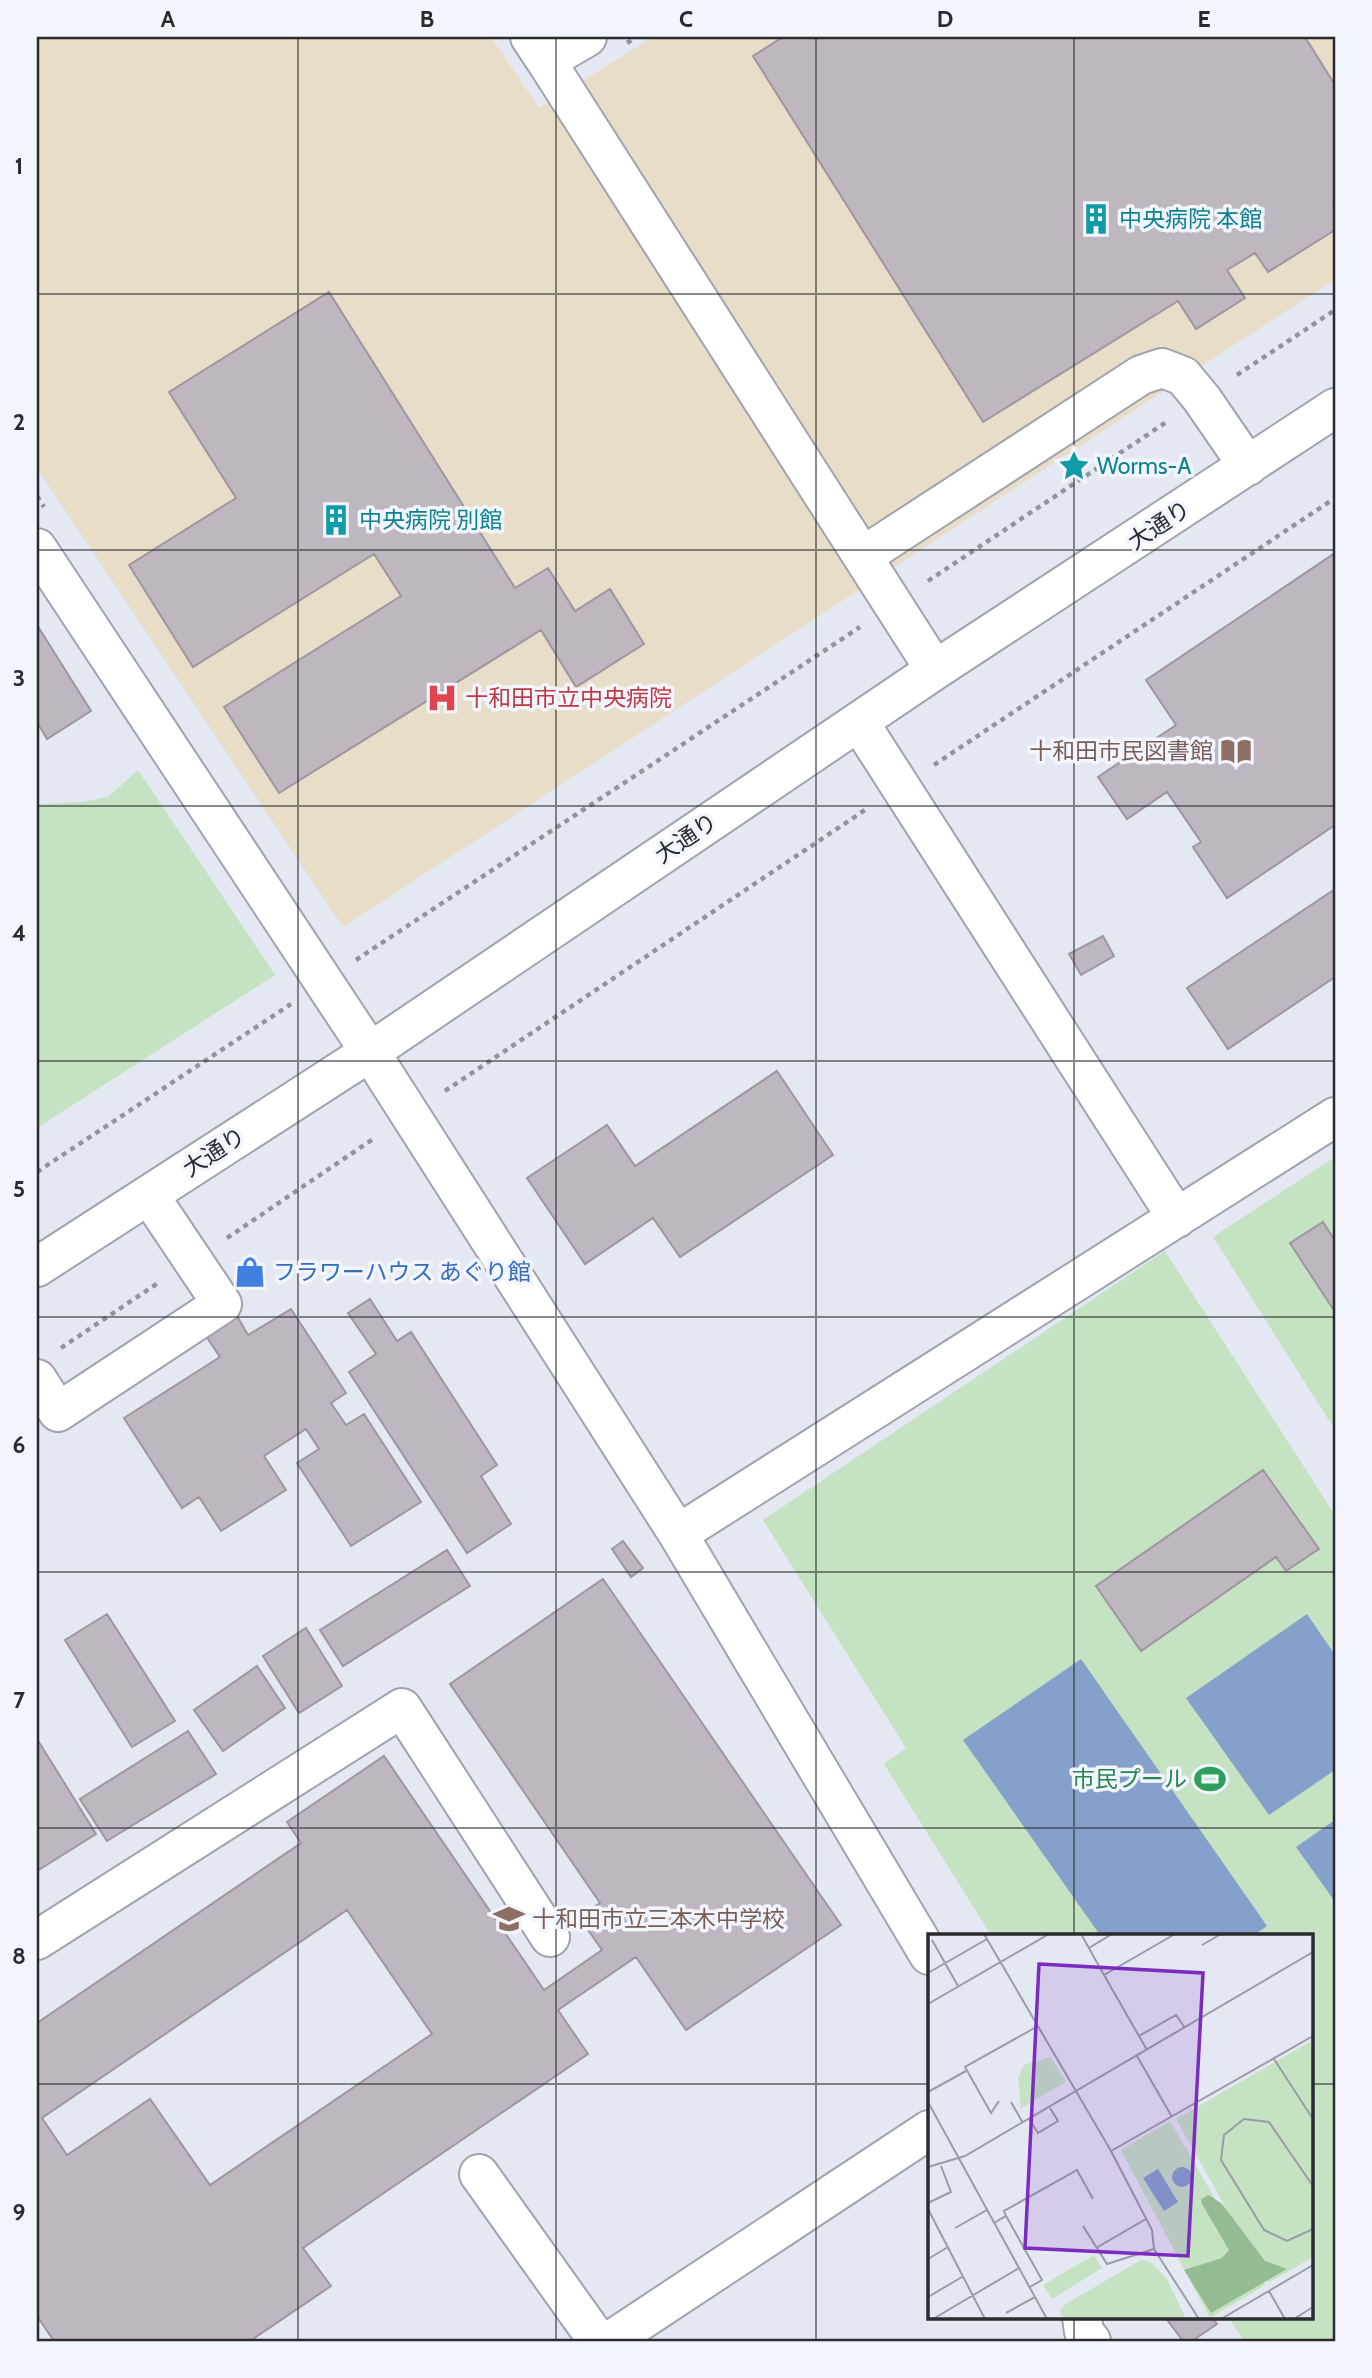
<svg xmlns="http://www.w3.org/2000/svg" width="1372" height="2378" font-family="Cabin,'Noto Sans JP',sans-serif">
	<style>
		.medical { fill: #e8ddc8 }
		.green { fill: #c5e2c3 }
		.water { fill: #85a0ca }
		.building { fill: #bfb7c0; stroke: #9e969f; stroke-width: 2; fill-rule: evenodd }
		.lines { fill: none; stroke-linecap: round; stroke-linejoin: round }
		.minor-casing { stroke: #a0a3ad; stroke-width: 42 }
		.path { stroke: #91949c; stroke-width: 4.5; stroke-dasharray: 5 5; stroke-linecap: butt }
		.minor { stroke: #fff; stroke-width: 38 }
		.grid { fill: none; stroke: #2a2b2f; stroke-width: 2; stroke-opacity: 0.55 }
		.labels { text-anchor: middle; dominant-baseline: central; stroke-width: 7; stroke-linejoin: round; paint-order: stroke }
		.culture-label { font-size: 23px; fill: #0d838f; stroke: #f2f5fe; text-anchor: start }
		.street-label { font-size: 23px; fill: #2a2b2f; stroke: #f2f5fe }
		.health-label { font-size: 23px; fill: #be3a42; stroke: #f2f5fe; text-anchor: start }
		.education-label { font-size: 23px; fill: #785e54; stroke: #f2f5fe; text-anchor: end }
		.shop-label { font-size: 23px; fill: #366cbe; stroke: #f2f5fe; text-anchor: start }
		.leisure-label { font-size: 23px; fill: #27864d; stroke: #f2f5fe; text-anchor: end }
		.inset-road { fill: none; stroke: #9a9ca5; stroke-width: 2 }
		.view { fill: #7b2cbf; fill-opacity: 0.15; stroke: #7b2cbf; stroke-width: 3.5 }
		.inset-edge { fill: none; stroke: #2a2b2f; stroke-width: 3.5 }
		.neatline { fill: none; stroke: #2a2b2f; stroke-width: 2.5 }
		.grid-label { font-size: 23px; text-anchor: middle; font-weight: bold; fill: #2a2b2f }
	</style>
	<rect width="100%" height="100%" fill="#e4e8f3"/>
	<path class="medical" d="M 37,37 L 491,37 L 539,108 L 653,37 L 1332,37 L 1335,42 L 1335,279 L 343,927 L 37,468 Z"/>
	<path class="green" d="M 138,770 L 275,975 L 37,1128 L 37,804 L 82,802 L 108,797 Z
		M 1335,1157 L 1335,1430 L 1213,1237 Z
		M 1165,1251 L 1335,1515 L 1335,2341 L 1244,2341 L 1228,2317 L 1311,2317 L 1311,1935 L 991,1935 L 884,1764 L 906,1748 L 763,1520 Z"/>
	<path class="water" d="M 1307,1614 L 1335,1655 L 1335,1770 L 1269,1815 L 1186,1698 Z
		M 1081,1659 L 1267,1926 L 1254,1935 L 1100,1935 L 963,1740 Z
		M 1335,1820 L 1335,1897 L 1333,1899 L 1296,1847 Z"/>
	<path class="building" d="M 783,37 L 1305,37 L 1335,85 L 1335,203 L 1333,205 L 1335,208 L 1335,230 L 1268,272 L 1255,253 L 1227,270 L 1245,298 L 1196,329 L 1178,301 L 983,422 L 753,56 Z
		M 329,292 L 515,588 L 548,568 L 575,611 L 610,589 L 644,644 L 576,687 L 541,630 L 279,793 L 224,707 L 401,596 L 374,554 L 193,667 L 129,565 L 236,498 L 169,392 Z
		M 1335,553 L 1335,825 L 1227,898 L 1193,847 L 1201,842 L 1167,792 L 1127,819 L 1098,777 L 1176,725 L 1146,680 Z
		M 37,625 L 91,711 L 47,739 L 37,722 Z
		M 1335,889 L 1335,977 L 1228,1049 L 1187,988 Z
		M 1103,936 L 1114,956 L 1081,975 L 1069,954 Z
		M 777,1071 L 833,1155 L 680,1257 L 653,1218 L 585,1264 L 527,1178 L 607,1125 L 635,1166 Z
		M 1323,1222 L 1335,1241 L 1335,1312 L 1290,1243 Z
		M 370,1299 L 397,1341 L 411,1332 L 497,1465 L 481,1476 L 511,1524 L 467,1553 L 349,1372 L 376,1354 L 348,1313 Z
		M 291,1309 L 346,1393 L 331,1403 L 346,1425 L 364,1414 L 421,1502 L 351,1546 L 297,1463 L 319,1449 L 306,1429 L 264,1456 L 286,1490 L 221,1531 L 199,1497 L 182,1508 L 124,1418 L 220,1357 L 206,1336 L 237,1316 L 248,1335 Z
		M 1263,1470 L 1319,1549 L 1286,1571 L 1276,1557 L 1141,1651 L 1096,1586 Z
		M 623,1541 L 643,1568 L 631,1577 L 612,1549 Z
		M 447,1550 L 470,1586 L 343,1666 L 320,1630 Z
		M 603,1579 L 841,1925 L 686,2030 L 636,1957 L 558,2010 L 588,2054 L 303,2248 L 331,2286 L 250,2341 L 54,2341 L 37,2316 L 37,2023 L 301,1843 L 287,1822 L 384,1756 L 544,1990 L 602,1950 L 579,1917 L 600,1903 L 450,1684 ZM 347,1910 L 432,2034 L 210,2185 L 150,2099 L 67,2155 L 42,2118 Z
		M 107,1614 L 175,1721 L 132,1747 L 65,1640 Z
		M 306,1628 L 342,1686 L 299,1713 L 263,1656 Z
		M 257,1666 L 285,1708 L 223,1751 L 194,1710 Z
		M 188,1731 L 216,1774 L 107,1841 L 80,1799 Z
		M 37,1739 L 96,1834 L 37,1871 Z
		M 1165,2317 L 1212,2317 L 1217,2324 L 1192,2341 L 1183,2341 Z"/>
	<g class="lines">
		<defs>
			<path id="minor" d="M 530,37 L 546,61 L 587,37
				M 546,61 L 935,670
				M 37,548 L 370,1052 L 678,1534 L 1335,1117
				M 863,556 L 1141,375 L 1162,368 L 1183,376 L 1202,399 L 1248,466
				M 859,722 L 1177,1218
				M 37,1267 L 370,1052 L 935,670 L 1335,408
				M 37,1379 L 58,1412 L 222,1304 L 149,1195
				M 678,1534 L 929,1955
				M 37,1940 L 402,1708 L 550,1937
				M 479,2174 L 598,2341
				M 1082,2317 L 1084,2332 L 1091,2341
				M 610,2341 L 929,2130"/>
		</defs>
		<use href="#minor" class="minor-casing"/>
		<path class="path" d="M 627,43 L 637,37
			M 1237,375 L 1335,310
			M 37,496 L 44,507
			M 928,581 L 1168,421
			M 934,765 L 1335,498
			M 356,960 L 860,627
			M 445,1091 L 865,810
			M 37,1172 L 291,1004
			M 227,1238 L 376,1137
			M 61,1348 L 158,1283"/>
		<use href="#minor" class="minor"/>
	</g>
	<path class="grid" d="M 298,37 L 298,2341M 556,37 L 556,2341M 816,37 L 816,2341M 1074,37 L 1074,1935M 37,294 L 1335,294M 37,550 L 1335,550M 37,806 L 1335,806M 37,1061 L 1335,1061M 37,1317 L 1335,1317M 37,1572 L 1335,1572M 37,1828 L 1335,1828M 37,2084 L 929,2084M 1311,2084 L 1335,2084M 1074,2317 L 1074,2341"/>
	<defs>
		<symbol id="building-bare" viewBox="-9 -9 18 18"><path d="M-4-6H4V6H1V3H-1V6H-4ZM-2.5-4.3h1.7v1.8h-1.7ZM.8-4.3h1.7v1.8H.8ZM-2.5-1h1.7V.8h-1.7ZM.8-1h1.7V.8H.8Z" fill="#0f9aa8" stroke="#f2f5fe" stroke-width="2.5" paint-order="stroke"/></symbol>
		<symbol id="sight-bare" viewBox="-9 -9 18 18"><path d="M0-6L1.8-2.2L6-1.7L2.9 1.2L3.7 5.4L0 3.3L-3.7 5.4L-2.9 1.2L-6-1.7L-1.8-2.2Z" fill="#0f9aa8" stroke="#f2f5fe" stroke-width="2.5" paint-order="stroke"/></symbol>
		<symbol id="hospital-bare" viewBox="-9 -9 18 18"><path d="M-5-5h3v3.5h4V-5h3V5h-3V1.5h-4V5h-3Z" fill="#e0444e" stroke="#f2f5fe" stroke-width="2.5" paint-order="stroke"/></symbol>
		<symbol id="library-bare" viewBox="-9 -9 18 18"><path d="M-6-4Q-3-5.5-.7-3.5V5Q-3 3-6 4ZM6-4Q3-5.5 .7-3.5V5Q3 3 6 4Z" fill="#8d6e63" stroke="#f2f5fe" stroke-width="2.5" paint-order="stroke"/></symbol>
		<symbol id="shop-bare" viewBox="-9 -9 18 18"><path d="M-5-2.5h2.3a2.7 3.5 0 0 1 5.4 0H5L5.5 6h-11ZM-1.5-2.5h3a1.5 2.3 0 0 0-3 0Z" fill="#3f7fe0" stroke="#f2f5fe" stroke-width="2.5" paint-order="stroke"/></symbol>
		<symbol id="stadium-bare" viewBox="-9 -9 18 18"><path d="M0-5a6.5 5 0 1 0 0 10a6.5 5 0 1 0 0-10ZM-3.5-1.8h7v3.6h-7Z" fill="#2e9e5b" stroke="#f2f5fe" stroke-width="2.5" paint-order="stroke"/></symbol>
		<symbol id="school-bare" viewBox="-9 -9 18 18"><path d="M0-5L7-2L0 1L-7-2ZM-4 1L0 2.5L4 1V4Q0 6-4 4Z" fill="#8d6e63" stroke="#f2f5fe" stroke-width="2.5" paint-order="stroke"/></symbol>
	</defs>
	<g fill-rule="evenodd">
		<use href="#building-bare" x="1074" y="197" width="44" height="44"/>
		<use href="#sight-bare" x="1052" y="444" width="44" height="44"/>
		<use href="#building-bare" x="314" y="498" width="44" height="44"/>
		<use href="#hospital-bare" x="420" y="676" width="44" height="44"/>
		<use href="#library-bare" x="1214" y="729" width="44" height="44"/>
		<use href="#shop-bare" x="228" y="1250" width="44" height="44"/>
		<use href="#stadium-bare" x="1188" y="1757" width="44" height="44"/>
		<use href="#school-bare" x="487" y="1897" width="44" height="44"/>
	</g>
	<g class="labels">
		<g class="culture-label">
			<text x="1119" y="219">中央病院 本館</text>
			<text x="1097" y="466">Worms-A</text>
			<text x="359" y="520">中央病院 別館</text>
		</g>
		<g class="street-label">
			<text transform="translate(1159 525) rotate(-33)">大通り</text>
			<text transform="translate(686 838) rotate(-34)">大通り</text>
			<text transform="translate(214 1152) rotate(-33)">大通り</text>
		</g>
		<g class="health-label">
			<text x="465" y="698">十和田市立中央病院</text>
		</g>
		<g class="education-label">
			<text x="1213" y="751">十和田市民図書館</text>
			<text x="532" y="1919" text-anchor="start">十和田市立三本木中学校</text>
		</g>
		<g class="shop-label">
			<text x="273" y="1272">フラワーハウス あぐり館</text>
		</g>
		<g class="leisure-label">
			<text x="1187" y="1779">市民プール</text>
		</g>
	</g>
	<g transform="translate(928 1934)">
		<rect width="385" height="385" fill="#e4e8f3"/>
		<path d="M 385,106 L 385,323 L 340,349 L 248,185 ZM 123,123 L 138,148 L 93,174 L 90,144 L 96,131 ZM 242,187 L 337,351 L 282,384 L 193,216 ZM 166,321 L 174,334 L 124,365 L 115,351 ZM 213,326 L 223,328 L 239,345 L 258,385 L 136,385 L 132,378 L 136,371 Z" fill="#c5e2c3"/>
		<path d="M 281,261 L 294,270 L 337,327 L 359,335 L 283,379 L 256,336 L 294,324 L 301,316 L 274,270 L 273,265 Z" fill="#95bb93"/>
		<path d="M244 243a10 10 0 1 1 20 0a10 10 0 1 1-20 0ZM 230,235 L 250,268 L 236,277 L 215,244 Z" fill="#85a0ca"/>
		<path class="inset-road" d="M 56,0 L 183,217 L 385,102M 153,0 L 176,41 L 247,0M 4,6 L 30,52M 274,11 L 293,0M 161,14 L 184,0M 0,39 L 59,5M 176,41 L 219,116M 0,70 L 121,0M 211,102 L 248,81 L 257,94M 209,122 L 244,183M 346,125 L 385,185M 0,158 L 38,137M 71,167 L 63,179 L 37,133 L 110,92M 0,168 L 119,385M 83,168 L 95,189M 101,185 L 110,199 L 130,187 L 122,174M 183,217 L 224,296 L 226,315 L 271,385M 0,233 L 37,222 L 385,18M 385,252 L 341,188 L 316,185 L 296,201 L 293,226 L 336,296 L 359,307 L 385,295M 0,269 L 23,258 L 13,232M 0,275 L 57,385M 78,282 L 76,277 L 149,236 L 165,265M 66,289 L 78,282 L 114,346 L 102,353M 155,292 L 179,330 L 226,315M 27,294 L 59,276M 168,314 L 218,285M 0,325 L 20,313M 341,357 L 357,385M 0,363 L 34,343M 78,379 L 107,363M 5,385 L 91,334M 293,385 L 385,331M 366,385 L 385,373"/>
		<path class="view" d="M 111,30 L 275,39 L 260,322 L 97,314 Z"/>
		<rect width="385" height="385" class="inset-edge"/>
	</g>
	<rect width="1372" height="2378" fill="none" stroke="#f2f5fe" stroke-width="77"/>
	<rect x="38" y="38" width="1296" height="2302" class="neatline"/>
	<g class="grid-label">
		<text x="168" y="27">A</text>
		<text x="427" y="27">B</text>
		<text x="686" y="27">C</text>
		<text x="945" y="27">D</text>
		<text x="1204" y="27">E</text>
		<text x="19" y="174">1</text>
		<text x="19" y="430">2</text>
		<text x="19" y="686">3</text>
		<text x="19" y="941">4</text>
		<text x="19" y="1197">5</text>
		<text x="19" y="1453">6</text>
		<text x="19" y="1708">7</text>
		<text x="19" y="1964">8</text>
		<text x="19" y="2220">9</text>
	</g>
</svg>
